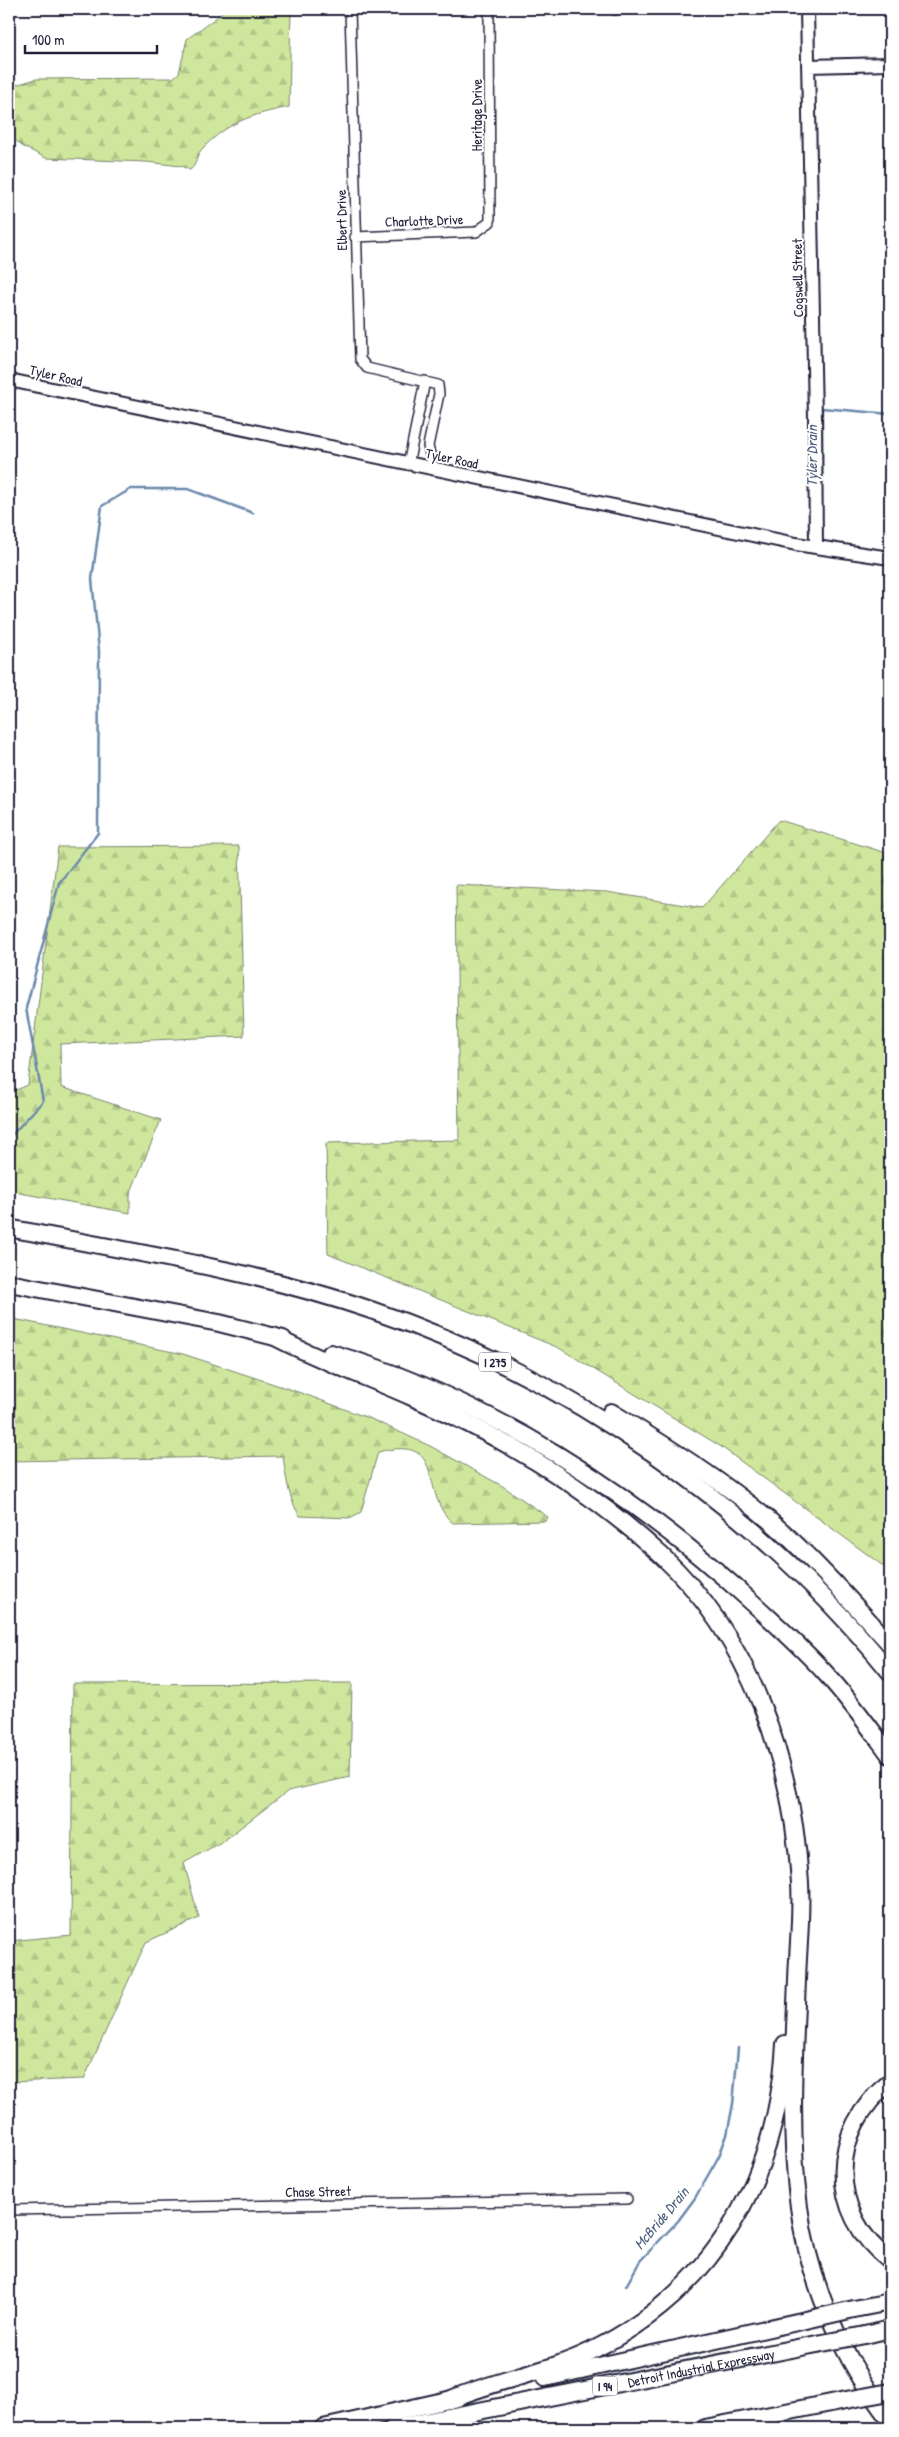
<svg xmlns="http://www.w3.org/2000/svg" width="899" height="2437" font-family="'Patrick Hand',sans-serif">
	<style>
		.forest { fill: url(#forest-firs); stroke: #78846c }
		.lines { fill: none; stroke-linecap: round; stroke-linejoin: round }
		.stream { stroke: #6a89ac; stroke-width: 2.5 }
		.street-casing { stroke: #22223b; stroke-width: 12 }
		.secondary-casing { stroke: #22223b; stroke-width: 16 }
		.highway-casing { stroke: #22223b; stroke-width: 20 }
		.street { stroke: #fff; stroke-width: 9 }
		.secondary { stroke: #fff; stroke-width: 12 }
		.highway { stroke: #fff; stroke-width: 16 }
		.highway-bridge-casing { stroke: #22223b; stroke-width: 20; stroke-linecap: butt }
		.highway-bridge { stroke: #fff; stroke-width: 16 }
		.labels { text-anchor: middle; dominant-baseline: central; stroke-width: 4; stroke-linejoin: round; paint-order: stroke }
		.shield { fill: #fff; stroke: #646476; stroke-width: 1 }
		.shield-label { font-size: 12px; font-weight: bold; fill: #22223b }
		.street-label { font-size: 14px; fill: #22223b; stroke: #fff }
		.water-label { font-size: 15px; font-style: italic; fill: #4c5e7d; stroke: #fff }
	</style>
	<defs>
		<pattern id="forest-firs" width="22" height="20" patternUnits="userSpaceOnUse" patternTransform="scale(1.25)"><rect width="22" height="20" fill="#cfe79d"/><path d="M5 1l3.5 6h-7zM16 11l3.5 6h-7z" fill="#b1c688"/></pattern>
	</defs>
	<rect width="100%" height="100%" fill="#fff"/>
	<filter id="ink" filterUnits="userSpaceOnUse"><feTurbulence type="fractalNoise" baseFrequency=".02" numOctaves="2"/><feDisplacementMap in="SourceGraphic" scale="10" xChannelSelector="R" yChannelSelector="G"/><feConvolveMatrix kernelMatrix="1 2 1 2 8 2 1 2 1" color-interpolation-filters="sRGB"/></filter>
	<g filter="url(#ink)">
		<path class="forest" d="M 222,9 L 291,9 L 289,107 C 251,115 229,121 201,150 C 196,156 197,165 190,170 L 181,166 L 146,162 L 46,158 L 22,146 L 9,134 L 9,87 L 36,79 L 173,78 L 179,73 L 187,39 L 221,14 Z
			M 779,820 L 890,854 L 890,1571 L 720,1446 L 559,1348 L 328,1254 L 326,1143 L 459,1140 L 456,885 L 607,892 L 702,908 Z
			M 239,846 L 244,1036 L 60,1044 L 61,1087 L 161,1120 L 130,1194 L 130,1213 L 9,1191 L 9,1093 L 28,1085 L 58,847 Z
			M 9,1318 L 183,1354 L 304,1394 L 371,1419 L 430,1446 L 504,1487 L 548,1517 L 546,1521 L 453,1523 C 418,1494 449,1434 378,1452 L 361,1512 L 350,1518 L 300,1516 C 288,1498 286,1477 283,1456 L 9,1461 Z
			M 352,1683 L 350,1777 L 288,1791 L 223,1841 L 184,1863 L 199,1918 L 146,1942 L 84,2079 L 9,2082 L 9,1941 L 71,1935 L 73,1684 Z"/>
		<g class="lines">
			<path class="stream" d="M 822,481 L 822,408 L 890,414
				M 9,1138 L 43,1101 L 26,1008 L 59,883 L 98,833 L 99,651 L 92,579 L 102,506 L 131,489 L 188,489 L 253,513
				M 626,2286 L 640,2261 L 678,2221 L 695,2198 L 719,2156 L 727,2135 L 733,2104 L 738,2048"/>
			<defs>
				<path id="street" d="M 350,9 L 360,359 L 367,368 L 438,385 L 439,394 L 428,446 L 434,470
					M 615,9 L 615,10
					M 355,237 L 476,232 L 490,222 L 489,9
					M 408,465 L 425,381
					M 9,2210 L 627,2199"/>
				<path id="secondary" d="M 807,9 L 815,418 L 816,547
					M 808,66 L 890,64
					M 9,380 L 796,544 L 890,558"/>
				<g id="highway">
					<path d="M 9,1228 C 130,1252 254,1270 371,1310 C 570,1377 758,1509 890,1672"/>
					<path d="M 9,1283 L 219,1323 L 283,1339"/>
					<path d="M 273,1336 C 318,1360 365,1376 412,1397 C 501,1436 589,1489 661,1555 C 751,1638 793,1763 800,1883 C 802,1915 798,1948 797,1980 C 794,2055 789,2132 799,2207 C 809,2283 843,2360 890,2420"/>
					<path d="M 331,1353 C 489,1399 633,1493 754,1604 C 779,1627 804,1649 827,1675 C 850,1700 870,1728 890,1755"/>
					<path d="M 611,1412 C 671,1449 733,1487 785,1534 C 823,1569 856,1607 890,1644"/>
					<path d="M 890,2082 C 829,2130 827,2213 890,2261"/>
					<path d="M 854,2309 L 890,2302"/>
					<path d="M 865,2335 L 890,2329"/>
					<path d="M 545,2378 L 806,2320"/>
					<path d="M 449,2400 C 495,2380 546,2373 591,2351 C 715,2290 777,2179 785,2044"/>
					<path d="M 323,2428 L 457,2398"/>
					<path id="s1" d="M 393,2428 L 817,2344"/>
					<path d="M 705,2428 L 846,2400"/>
				</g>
			</defs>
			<use href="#street" class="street-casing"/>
			<use href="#secondary" class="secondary-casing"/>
			<use href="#highway" class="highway-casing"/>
			<use href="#street" class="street"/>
			<use href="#secondary" class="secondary"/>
			<use href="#highway" class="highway"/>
			<defs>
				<path id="highway-bridge" d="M 806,2320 L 854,2309
					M 817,2344 L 865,2335
					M 846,2400 L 890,2392"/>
			</defs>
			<use href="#highway-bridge" class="highway-bridge-casing"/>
			<use href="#highway-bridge" class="highway-bridge"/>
		</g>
	</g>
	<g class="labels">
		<g class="shield">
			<rect x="479" y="1352.5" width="32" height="19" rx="4"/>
			<rect x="592.5" y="2376.5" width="25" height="19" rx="4"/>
		</g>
		<g class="shield-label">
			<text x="495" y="1362">I 275</text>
			<text x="605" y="2386">I 94</text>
		</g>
		<g class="street-label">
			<text transform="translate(476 115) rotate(-90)">Heritage Drive</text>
			<text transform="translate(341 220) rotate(-91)">Elbert Drive</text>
			<text transform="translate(424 220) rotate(-2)">Charlotte Drive</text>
			<text transform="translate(797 278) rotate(-91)">Cogswell Street</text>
			<text transform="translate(56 375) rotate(13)">Tyler Road</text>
			<text transform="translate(452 458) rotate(12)">Tyler Road</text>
			<text transform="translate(318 2191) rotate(-1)">Chase Street</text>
			<text stroke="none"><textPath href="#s1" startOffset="314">Detroit Industrial Expressway</textPath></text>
		</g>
		<g class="water-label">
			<text transform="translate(811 456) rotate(-90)">Tyler Drain</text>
			<text transform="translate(661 2218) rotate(-50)">McBride Drain</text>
		</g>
	</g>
	<rect width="899" height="2437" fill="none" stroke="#fff" stroke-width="30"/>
	<rect x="15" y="15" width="869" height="2407" fill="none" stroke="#22223b" stroke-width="2" filter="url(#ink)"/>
	<path d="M25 45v8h132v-8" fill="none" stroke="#22223b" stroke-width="2.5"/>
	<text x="32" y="45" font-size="15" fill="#22223b" stroke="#ffffff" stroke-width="4" paint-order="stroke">100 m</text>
</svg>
